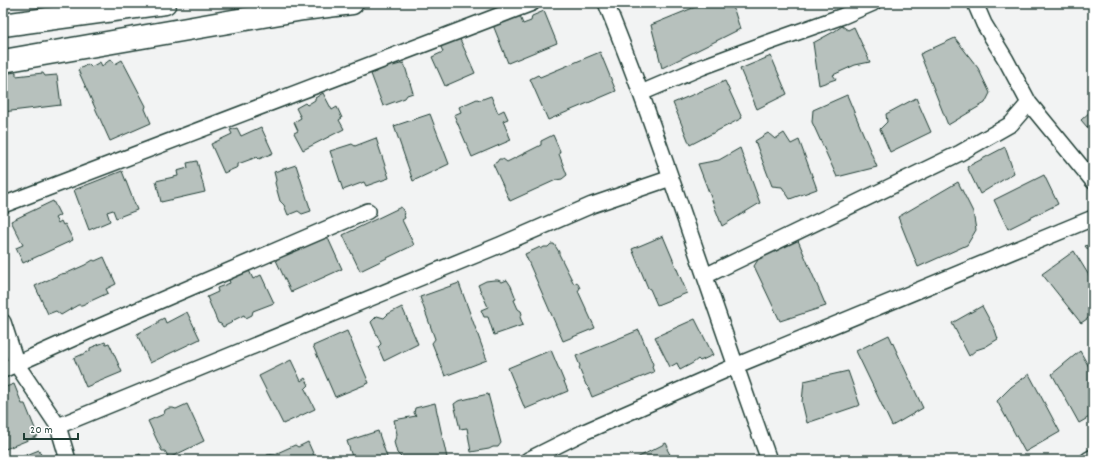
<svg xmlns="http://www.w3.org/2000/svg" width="1096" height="463" font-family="Dekko,sans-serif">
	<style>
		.building { fill: #b7c1bd; stroke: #1f3d34 }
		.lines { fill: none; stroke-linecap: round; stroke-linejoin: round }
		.street-casing { stroke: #1f3d34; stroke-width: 18 }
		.secondary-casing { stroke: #1f3d34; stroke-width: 25 }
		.street { stroke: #fff; stroke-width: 15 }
		.secondary { stroke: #fff; stroke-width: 22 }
	</style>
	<rect width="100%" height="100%" fill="#f2f3f3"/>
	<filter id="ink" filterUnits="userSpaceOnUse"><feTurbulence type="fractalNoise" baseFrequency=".025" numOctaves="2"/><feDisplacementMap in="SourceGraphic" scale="8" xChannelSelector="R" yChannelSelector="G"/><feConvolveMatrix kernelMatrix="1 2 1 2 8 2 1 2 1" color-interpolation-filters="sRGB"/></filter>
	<g filter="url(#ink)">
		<path class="building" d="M 705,3 L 732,3 L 740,29 L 662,68 L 651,25 Z
			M 544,11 L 557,43 L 508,63 L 493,25 L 519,14 L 523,24 L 531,21 L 532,16 Z
			M 842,26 L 848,30 L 854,27 L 870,62 L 855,65 L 833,75 L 836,79 L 819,85 L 813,43 L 835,31 Z
			M 459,37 L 475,73 L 445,86 L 432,57 L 443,52 L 441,47 L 442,44 Z
			M 955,38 L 978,68 L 990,93 L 985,103 L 948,125 L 920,54 Z
			M 600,52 L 616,91 L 548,120 L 530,79 L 538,75 L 540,77 Z
			M 771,56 L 787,94 L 757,109 L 740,69 Z
			M 111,59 L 115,64 L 122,60 L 146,106 L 145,109 L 151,123 L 110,141 L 78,70 L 88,64 L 91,67 L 100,62 L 102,66 Z
			M 393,63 L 393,66 L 404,63 L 413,93 L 407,95 L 405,98 L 383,106 L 371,74 L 380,70 L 384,66 Z
			M 16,72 L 16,76 L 43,73 L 45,76 L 57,75 L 61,105 L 3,112 L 3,74 Z
			M 725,81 L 742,118 L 690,145 L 673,103 Z
			M 323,93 L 332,110 L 337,107 L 342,118 L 339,120 L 344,129 L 303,150 L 294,133 L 298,131 L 294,122 L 301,118 L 296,108 L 305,103 L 307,105 L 315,100 L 315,98 Z
			M 847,95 L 877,167 L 837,177 L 812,122 L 813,110 Z
			M 491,96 L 498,113 L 504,110 L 508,119 L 503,121 L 511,140 L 472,157 L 454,115 L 461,112 L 459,107 L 477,99 L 480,100 Z
			M 916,98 L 931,132 L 890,152 L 880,129 L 887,122 L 886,114 Z
			M 1093,109 L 1093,134 L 1081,120 Z
			M 430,114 L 449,164 L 413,181 L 394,126 Z
			M 261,127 L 273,153 L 259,159 L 257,157 L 238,164 L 238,167 L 224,173 L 211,144 L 232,134 L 230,130 L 237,128 L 241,136 Z
			M 768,133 L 775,139 L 784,133 L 791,144 L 799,140 L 817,189 L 790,199 L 782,187 L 772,186 L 755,141 Z
			M 553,135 L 560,151 L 559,154 L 567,175 L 562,179 L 556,180 L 510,201 L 493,164 L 497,162 L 499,159 L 503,159 L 507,162 L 541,145 L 541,141 Z
			M 376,138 L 389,178 L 366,186 L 364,182 L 343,190 L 330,151 L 352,144 L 355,146 Z
			M 1005,147 L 1014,173 L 980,194 L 967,167 Z
			M 740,148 L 760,203 L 722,226 L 698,164 L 719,160 Z
			M 197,161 L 205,192 L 161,202 L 156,181 L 178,176 L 177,171 L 188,168 L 187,163 Z
			M 296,165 L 311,211 L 302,214 L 298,211 L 288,215 L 284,205 L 280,201 L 275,183 L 276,180 L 274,172 Z
			M 122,171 L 137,210 L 116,218 L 113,210 L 107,212 L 110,221 L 89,230 L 74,190 Z
			M 1044,175 L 1058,204 L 1008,229 L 994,200 Z
			M 958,182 L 973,212 L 976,230 L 967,245 L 918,267 L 898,217 Z
			M 53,201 L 60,215 L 55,218 L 58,223 L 61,221 L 63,225 L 65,224 L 73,240 L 23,263 L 16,248 L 23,245 L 11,221 Z
			M 401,207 L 405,214 L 404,215 L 405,218 L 402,220 L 414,245 L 360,271 L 343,235 Z
			M 327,236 L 342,269 L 291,292 L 275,258 L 289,251 L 293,252 Z
			M 663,236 L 687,293 L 657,305 L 650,289 L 648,288 L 632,249 Z
			M 797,238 L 826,306 L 780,321 L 754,266 L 763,252 Z
			M 1093,243 L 1093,256 L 1085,246 Z
			M 551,244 L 554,244 L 559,252 L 559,254 L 574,284 L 577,282 L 580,288 L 578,291 L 595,328 L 563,341 L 525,254 L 536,249 L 540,247 L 541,249 L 544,247 L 548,247 Z
			M 1074,251 L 1093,282 L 1093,315 L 1081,323 L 1042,274 Z
			M 104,257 L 116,284 L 106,289 L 108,293 L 82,305 L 78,305 L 61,315 L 56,311 L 48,314 L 35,286 L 61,274 L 67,273 L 85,265 L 93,260 L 95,261 Z
			M 247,266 L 253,279 L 261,275 L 274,303 L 253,311 L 252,315 L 246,318 L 244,315 L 234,320 L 231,323 L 223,327 L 221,324 L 218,323 L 207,297 L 218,292 L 217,288 L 230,283 L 227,275 Z
			M 494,280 L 498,280 L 502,282 L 507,280 L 511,286 L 516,299 L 514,300 L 518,309 L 521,311 L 522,314 L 520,317 L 523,325 L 494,335 L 488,317 L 484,317 L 481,310 L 488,307 L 478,285 L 486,281 Z
			M 459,283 L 487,360 L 445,376 L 432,343 L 435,339 L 420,297 Z
			M 982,306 L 995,330 L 998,339 L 985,347 L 976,350 L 969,356 L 952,323 Z
			M 402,307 L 418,344 L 384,361 L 378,347 L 381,344 L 371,322 L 377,316 L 384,318 L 388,314 Z
			M 187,312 L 200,339 L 150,363 L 137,334 L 158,323 L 158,321 L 164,318 L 166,323 Z
			M 695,319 L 713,355 L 700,361 L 698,359 L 693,363 L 680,370 L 677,363 L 670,367 L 655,337 Z
			M 639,330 L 653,364 L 652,367 L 654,372 L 592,397 L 588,387 L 586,385 L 579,368 L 580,366 L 576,356 Z
			M 347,331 L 369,383 L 335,397 L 313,346 Z
			M 889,335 L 923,408 L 892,426 L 856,351 Z
			M 105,342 L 106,344 L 109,343 L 122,372 L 86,387 L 74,358 L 90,351 L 90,348 Z
			M 551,350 L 568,391 L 525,409 L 508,368 Z
			M 1080,351 L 1093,374 L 1093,415 L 1079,423 L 1052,374 Z
			M 291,360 L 301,381 L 305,378 L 309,385 L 305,389 L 315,409 L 283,424 L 259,376 Z
			M 848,371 L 860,405 L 807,423 L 802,402 L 804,381 Z
			M 1029,374 L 1060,432 L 1025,452 L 997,401 L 1011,387 Z
			M 14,384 L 22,404 L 25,404 L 38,436 L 3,450 L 3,388 Z
			M 488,394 L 501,443 L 498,447 L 493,447 L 489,449 L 471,452 L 467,428 L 460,429 L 454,404 L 458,401 Z
			M 435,403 L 447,458 L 453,459 L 453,460 L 398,460 L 401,457 L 397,453 L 394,442 L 397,434 L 394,420 L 416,416 L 414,413 L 415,408 Z
			M 187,404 L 204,441 L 169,458 L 165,451 L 162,451 L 148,421 L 164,414 L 165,410 L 169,408 L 173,408 L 176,409 Z
			M 378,431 L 388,460 L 353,460 L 347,441 Z
			M 308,442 L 316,460 L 268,460 L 267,455 L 275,454 L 295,445 L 298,447 Z
			M 666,443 L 668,447 L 667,449 L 673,460 L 633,460 Z
			M 39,450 L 43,460 L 14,460 Z
			M 140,454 L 143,460 L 127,460 Z"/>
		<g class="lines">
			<defs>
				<path id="street" d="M 606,3 C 618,33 630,63 641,94 C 685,215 725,338 769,460
					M 641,93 L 702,67 L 767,43 L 843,16 L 873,3
					M 1029,103 L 1093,181
					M 3,205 L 532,3
					M 705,276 L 960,153 L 1011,124 L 1029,103 L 1006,60 L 984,24 L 975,3
					M 3,322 L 17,365 L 58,426 L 68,460
					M 3,370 L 94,329 L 368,211
					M 58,426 L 500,245 L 592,205 L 671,178
					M 528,460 L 584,432 L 735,366 L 1093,218
					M 1088,460 L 1093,457"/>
				<path id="secondary" d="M 3,25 L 165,3
					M 3,61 L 303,9 L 352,3"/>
			</defs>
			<use href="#street" class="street-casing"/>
			<use href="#secondary" class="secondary-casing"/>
			<use href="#street" class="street"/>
			<use href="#secondary" class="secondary"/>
		</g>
	</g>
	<rect width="1096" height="463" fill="none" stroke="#fff" stroke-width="16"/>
	<rect x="8" y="8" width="1080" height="447" fill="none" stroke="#1f3d34" stroke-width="1.5" filter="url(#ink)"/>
	<path d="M24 433v6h54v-6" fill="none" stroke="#1f3d34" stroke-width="2"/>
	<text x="30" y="433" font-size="12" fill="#1f3d34" stroke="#ffffff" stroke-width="3" paint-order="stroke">20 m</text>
</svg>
